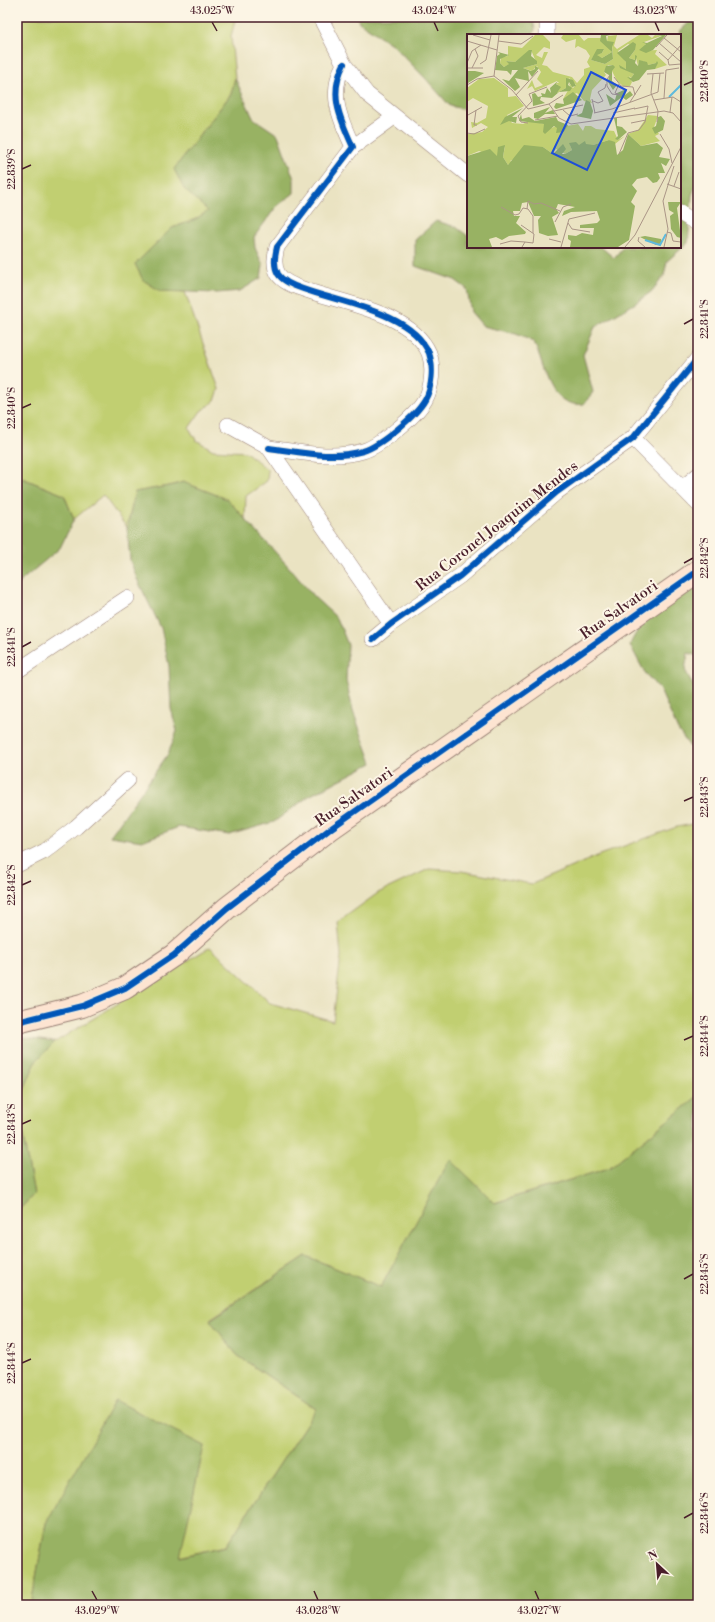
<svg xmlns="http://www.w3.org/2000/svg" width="715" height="1622" font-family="'Libre Bodoni',serif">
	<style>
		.green { fill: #c1cf71; stroke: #86774e }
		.forest { fill: #98b263; stroke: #716847 }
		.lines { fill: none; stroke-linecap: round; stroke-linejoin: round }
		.street-casing { stroke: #9a8176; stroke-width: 16 }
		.secondary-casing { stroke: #9a8176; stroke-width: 24 }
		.street { stroke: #fff; stroke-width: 15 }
		.secondary { stroke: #fde4d1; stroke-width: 22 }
		.cycleway-casing { stroke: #fcf5e5; stroke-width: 8 }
		.cycleway { stroke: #0057b8; stroke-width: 6 }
		.ticks { fill: none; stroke: #4a1f2b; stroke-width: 1.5 }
		.labels { text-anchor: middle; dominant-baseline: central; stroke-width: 4; stroke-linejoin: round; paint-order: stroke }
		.street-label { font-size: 15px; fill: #4a1f2b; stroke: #fcf5e5 }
		.inset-river { fill: none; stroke: #5ebadc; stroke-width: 2 }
		.inset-road { fill: none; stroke: #aa9586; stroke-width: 1 }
		.view { fill: #1d4ed8; fill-opacity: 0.15; stroke: #1d4ed8; stroke-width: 2 }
		.inset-edge { fill: none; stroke: #4a1f2b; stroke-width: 2 }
		.neatline { fill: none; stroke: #4a1f2b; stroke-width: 1.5 }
		.ticks-label { font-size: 10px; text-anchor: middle; fill: #4a1f2b }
	</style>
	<rect width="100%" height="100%" fill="#fcf5e5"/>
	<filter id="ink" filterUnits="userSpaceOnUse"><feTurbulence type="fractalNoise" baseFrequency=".025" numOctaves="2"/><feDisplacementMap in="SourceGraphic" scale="8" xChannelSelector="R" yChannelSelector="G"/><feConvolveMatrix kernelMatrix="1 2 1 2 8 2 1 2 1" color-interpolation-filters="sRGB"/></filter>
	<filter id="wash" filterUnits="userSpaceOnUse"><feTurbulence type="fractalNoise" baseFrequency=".012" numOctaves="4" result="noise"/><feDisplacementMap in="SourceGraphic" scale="16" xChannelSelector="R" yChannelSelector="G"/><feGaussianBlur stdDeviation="0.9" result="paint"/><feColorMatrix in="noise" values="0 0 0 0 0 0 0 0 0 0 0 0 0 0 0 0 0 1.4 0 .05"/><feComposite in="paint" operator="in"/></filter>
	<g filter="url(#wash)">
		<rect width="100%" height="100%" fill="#eae3c2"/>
		<path class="green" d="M 17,17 L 236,17 L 231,36 L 235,78 L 231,94 L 198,138 L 184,189 L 209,211 L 194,220 L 172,228 L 160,291 L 185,292 L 219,389 L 215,401 L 201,411 L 189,428 L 196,440 L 213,450 L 246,452 L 268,470 L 267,481 L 246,496 L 245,519 L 227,499 L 183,482 L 174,485 L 135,492 L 127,528 L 103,495 L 74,519 L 64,495 L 17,476 Z
			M 698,823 L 698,1096 L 609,1168 L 494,1203 L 450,1160 L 381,1287 L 306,1256 L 210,1319 L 237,1355 L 316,1409 L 226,1546 L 179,1557 L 204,1446 L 46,1523 L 31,1605 L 17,1605 L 17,1212 L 34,1194 L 17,1106 L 36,1061 L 55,1042 L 210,947 L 270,1003 L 333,1021 L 341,956 L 338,922 L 378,893 L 429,869 L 461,871 L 532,884 L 602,854 L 677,827 Z"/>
		<path class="forest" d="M 357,17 L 532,17 L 535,29 L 533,35 L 468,35 L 468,110 L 450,106 L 426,79 L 393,45 L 359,22 Z
			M 695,17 L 698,17 L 698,180 L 692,195 L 688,243 L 667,261 L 664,276 L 651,292 L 634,304 L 595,327 L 583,355 L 593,392 L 584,404 C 549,409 545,367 534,342 L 516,334 L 483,326 L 471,312 L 467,289 L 455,280 L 415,266 L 415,240 L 436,221 L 456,227 L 468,236 L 468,247 L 601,247 L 614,258 L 623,247 L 680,247 L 680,36 L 681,30 Z
			M 235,78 L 253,118 L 278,135 L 294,179 L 294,193 L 276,207 L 254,237 L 255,248 L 263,265 L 261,278 L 240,291 L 217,293 L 160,291 L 143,280 L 135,264 L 172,228 L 194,220 L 208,211 L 184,189 L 174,169 L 231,94 Z
			M 17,476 L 64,495 L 74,519 L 60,548 L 22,580 L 17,587 Z
			M 183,482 L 227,499 L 287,565 L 314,597 L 337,618 L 348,645 L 346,680 L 353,711 L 372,763 L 309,796 L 274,822 L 229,835 L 179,827 L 142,841 L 110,836 L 168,754 L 177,731 L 171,709 L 169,666 L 161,628 L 137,579 L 130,560 L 127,528 L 135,492 L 174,485 Z
			M 698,580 L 698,656 L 688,653 L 685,670 L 698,694 L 698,747 L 690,747 L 678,730 L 660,690 L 645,673 L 630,645 C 641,616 674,598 698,580 Z
			M 17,1037 L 55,1042 L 36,1061 L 17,1106 L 34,1194 L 17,1212 Z
			M 698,1096 L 698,1605 L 31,1605 L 46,1523 L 115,1400 L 204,1446 L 180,1557 L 226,1546 L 316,1409 L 237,1355 L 210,1320 L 306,1256 L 381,1287 L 450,1159 L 495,1203 L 609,1168 Z"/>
	</g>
	<g filter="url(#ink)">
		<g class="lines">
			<defs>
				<path id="street" d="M 320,17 L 344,64 L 367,94 L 468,175
					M 547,17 L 547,35
					M 353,147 L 394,117
					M 680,213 L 698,224
					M 228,425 L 269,448 L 391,624
					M 633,438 L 698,504
					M 269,448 C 300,452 332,460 363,451 C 380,446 416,416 425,400 C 432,388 434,367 429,353 C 411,312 341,303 303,289 C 294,286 283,282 278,274 C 273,265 275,256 277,247 L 353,147 C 340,119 328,94 344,64
					M 682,488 L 698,475
					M 373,639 L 391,624 L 460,576 L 557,492 L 633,438 L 698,358
					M 17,671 L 127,598
					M 17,865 L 45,851 L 76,827 L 128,780"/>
				<path id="secondary" d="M 17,1022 L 82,1006 L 125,988 L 174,955 L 227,908 L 330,829 L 698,571"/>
			</defs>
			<use href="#street" class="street-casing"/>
			<use href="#secondary" class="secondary-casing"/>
			<use href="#street" class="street"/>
			<use href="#secondary" class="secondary"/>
			<defs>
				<path id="cycleway" d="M 269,448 C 300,452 332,460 363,451 C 380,446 416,416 425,400 C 432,388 434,367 429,353 C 411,312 341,303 303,289 C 294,286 283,282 278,274 C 273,265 275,256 277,247 L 353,147 C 340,119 328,94 344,64
					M 373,639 L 391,624 L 460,576 L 557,492 L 633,438 L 698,358
					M 17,1022 L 82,1006 L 125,988 L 174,955 L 227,908 L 330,829 L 698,571"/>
			</defs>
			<use href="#cycleway" class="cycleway-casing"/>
			<use href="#cycleway" class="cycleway"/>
		</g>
	</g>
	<path class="ticks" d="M 212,22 L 217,31M 434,22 L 438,31M 655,22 L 659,31M 684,85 L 693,81M 22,169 L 31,165M 684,324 L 693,319M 22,408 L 31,404M 684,563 L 693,558M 22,647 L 31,642M 684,801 L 693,797M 22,885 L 31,881M 684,1040 L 693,1036M 22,1124 L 31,1120M 684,1279 L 693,1274M 22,1363 L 31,1359M 684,1518 L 693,1513M 92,1591 L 97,1600M 314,1591 L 318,1600M 535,1591 L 539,1600"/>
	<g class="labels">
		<g class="street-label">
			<text transform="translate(497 526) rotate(-38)">Rua Coronel Joaquim Mendes</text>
			<text transform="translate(619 610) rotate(-35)">Rua Salvatori</text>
			<text transform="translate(354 797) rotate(-35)">Rua Salvatori</text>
		</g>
	</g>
	<g transform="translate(467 34)">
		<rect width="214" height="214" fill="#eae3c2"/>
		<path d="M 68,1 L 76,1 L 83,8 L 83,15 L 77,13 L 69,21 L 75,24 L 77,18 L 81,18 L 75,31 L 80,32 L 86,38 L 105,43 L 110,49 L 117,41 L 117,35 L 123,33 L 120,28 L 123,22 L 119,16 L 111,12 L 108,14 L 109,5 L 99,8 L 94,4 L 96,1 L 112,1 L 117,7 L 121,4 L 134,4 L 145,18 L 135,24 L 131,23 L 129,20 L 135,19 L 137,15 L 127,22 L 124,26 L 138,30 L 146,25 L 145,11 L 140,7 L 141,2 L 150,1 L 147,12 L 150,15 L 172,1 L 181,1 L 185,4 L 188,1 L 194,2 L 177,8 L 179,10 L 174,17 L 190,16 L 188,20 L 200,31 L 188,35 L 189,29 L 181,31 L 176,27 L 172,27 L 171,32 L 169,24 L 168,26 L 162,24 L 168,16 L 168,13 L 161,10 L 151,17 L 159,28 L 159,35 L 152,32 L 167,40 L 164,44 L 162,42 L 165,48 L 163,52 L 156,52 L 150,47 L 145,37 L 146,31 L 141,31 L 137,38 L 139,41 L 125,56 L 123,65 L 125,69 L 117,67 L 110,59 L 96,65 L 103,53 L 102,49 L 106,54 L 109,51 L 102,44 L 99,54 L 90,59 L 93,54 L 89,49 L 92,49 L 90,47 L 68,57 L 65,52 L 60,55 L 65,46 L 68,54 L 76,51 L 70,45 L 74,38 L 70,32 L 65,37 L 56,34 L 70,30 L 64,16 L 48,28 L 39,27 L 43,30 L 37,33 L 33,29 L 34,23 L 41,22 L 41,12 L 55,14 ZM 27,44 L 41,54 L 41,63 L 49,62 L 57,72 L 40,81 L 45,89 L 56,90 L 62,87 L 78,90 L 78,97 L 89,92 L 97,98 L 100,92 L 111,90 L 116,97 L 118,92 L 124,92 L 129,95 L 147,97 L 151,106 L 158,102 L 148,110 L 142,106 L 126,111 L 103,111 L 105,116 L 98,120 L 89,115 L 86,120 L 76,113 L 71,113 L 43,127 L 45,128 L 41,131 L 36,123 L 38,112 L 32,124 L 12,117 L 0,122 L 0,100 L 15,98 L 21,93 L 14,89 L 5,94 L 4,88 L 10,89 L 19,84 L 21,72 L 6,64 L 0,68 L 0,54 L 12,45 ZM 181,81 L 191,82 L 187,93 L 192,100 L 188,102 L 193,107 L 174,112 L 161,100 L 171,96 Z" fill="#c1cf71"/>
		<path d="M 134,1 L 143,1 L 139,2 L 140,7 L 147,8 L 145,13 L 146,25 L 138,30 L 124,26 L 130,15 L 137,15 L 135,19 L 130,21 L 135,24 L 145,18 L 133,7 ZM 189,1 L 199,1 L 186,16 L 179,19 L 172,16 L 179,10 L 175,8 L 180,9 L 195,2 ZM 166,8 L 169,10 L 168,16 L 162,24 L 168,26 L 168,21 L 170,22 L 168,29 L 171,32 L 172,26 L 180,28 L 181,31 L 189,29 L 190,27 L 191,29 L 188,35 L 180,36 L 172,46 L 166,48 L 160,43 L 164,44 L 167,40 L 153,34 L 152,31 L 159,35 L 159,28 L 150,19 ZM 62,16 L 65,16 L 64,22 L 70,27 L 70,30 L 56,34 L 64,37 L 68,35 L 68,32 L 72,34 L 65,43 L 61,37 L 62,47 L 48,44 L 53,53 L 48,57 L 35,45 L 42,47 L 51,36 L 45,36 L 44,41 L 40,37 L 28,36 L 30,22 L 33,20 L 31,18 L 42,21 L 33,25 L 33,29 L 37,33 L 42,30 L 39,27 L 48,28 ZM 146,31 L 148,33 L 145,37 L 145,47 L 150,51 L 146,56 L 141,48 L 142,41 L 137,38 L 139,32 ZM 0,37 L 8,37 L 17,39 L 1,49 ZM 99,44 L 106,46 L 109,52 L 105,53 L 102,48 L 101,51 L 105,54 L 103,57 L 92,58 L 85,64 L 74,63 L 73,66 L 78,69 L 66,72 L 65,60 L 68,59 L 71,63 L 75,62 L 74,59 L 78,60 L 80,54 L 84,59 L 83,54 L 91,47 L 89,50 L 94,53 L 90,59 L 99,54 ZM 157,56 L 160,56 L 158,61 L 163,57 L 166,61 L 159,66 L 155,63 L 143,72 L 139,60 L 148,66 L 150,59 ZM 106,58 L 115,66 L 89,75 L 87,73 L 89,69 L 97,70 L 96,65 ZM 119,66 L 123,68 L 126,77 L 124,85 L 109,82 L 115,79 ZM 83,73 L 78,79 L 86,76 L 88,80 L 78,80 L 71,85 L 67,84 L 67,79 ZM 56,74 L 45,83 L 50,83 L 49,89 L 42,87 L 33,91 L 38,83 ZM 54,80 L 55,85 L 62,83 L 68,87 L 89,83 L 91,87 L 101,91 L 97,98 L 89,99 L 90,94 L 87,92 L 78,100 L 76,98 L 77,90 L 52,87 ZM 194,82 L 198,87 L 196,96 L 188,100 L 185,94 L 189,92 L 191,83 ZM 147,84 L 150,84 L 150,92 L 155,93 L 160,98 L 151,106 L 148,105 L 151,102 ZM 161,100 L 174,112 L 190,109 L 196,114 L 192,123 L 203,125 L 199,132 L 194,129 L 198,139 L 191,139 L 193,144 L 190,148 L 186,149 L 180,143 L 170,145 L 165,151 L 170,157 L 164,168 L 168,172 L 162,206 L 151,213 L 103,213 L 104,207 L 101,205 L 101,201 L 109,202 L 115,199 L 126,201 L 127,194 L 113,194 L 113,191 L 130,189 L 133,186 L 130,177 L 104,178 L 95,182 L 97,177 L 108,173 L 91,170 L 89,175 L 92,179 L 85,183 L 91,201 L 81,202 L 72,199 L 71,186 L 74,182 L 67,182 L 61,168 L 55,169 L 53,177 L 46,177 L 47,182 L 53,182 L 49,189 L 59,198 L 58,200 L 42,202 L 35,206 L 29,203 L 22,205 L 25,213 L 0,213 L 0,122 L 23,115 L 30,122 L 31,113 L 38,111 L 36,123 L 41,131 L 57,111 L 76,113 L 86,120 L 96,110 L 99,115 L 95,120 L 98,120 L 105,116 L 102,109 L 109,108 L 112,111 L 118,107 L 119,110 L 126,111 L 142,106 L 148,108 L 150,121 L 156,116 ZM 201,168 L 214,168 L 210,174 L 214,204 L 210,203 L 204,195 L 203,182 L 207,179 L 202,176 ZM 178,202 L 194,205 L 195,209 L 189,211 L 173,203 Z" fill="#98b263"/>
		<path class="inset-river" d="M 202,63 L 214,51M 178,206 L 193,211 L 199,200"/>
		<path class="inset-road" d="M 6,1 L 23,6M 32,1 L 27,42 L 45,56 L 61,75 L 82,70 L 92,84 L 104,90 L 197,77 L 206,79 L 214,88M 197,4 L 214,18M 0,7 L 30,16M 31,7 L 54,10 L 66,2M 192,9 L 214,28M 214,11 L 201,26 L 202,31 L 214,30M 189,13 L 200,1M 192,18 L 201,26M 0,29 L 5,17 L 14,11M 13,30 L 19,26 L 24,1M 0,34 L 16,34M 5,34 L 11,22 L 8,15M 144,40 L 140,45 L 140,52 L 145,60 L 153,61M 180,40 L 197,39M 186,40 L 184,59 L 191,77 L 190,88M 147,43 L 154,52 L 166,53 L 168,61M 0,51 L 10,45 L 27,42M 151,60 L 148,59 L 152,50M 49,61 L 71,37M 197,64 L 199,36 L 212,34M 125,65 L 128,79M 187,66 L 206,63 L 214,68M 126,67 L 131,69 L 136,67 L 131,58 L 138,54 L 139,50M 163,68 L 174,51M 82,70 L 96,61M 9,76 L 7,91 L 10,91M 96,76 L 103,82 L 111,80M 87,77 L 116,71M 203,78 L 205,63M 127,79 L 145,75 L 191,58 L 193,39M 146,79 L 168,74M 1,81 L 15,73M 68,86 L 91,82M 61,89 L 54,88 L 51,82 L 65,67 L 62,60 L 80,53M 164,89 L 179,86M 0,99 L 7,100 L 18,95M 193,100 L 202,115 L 205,129M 152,120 L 161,99 L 172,96 L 178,88 L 181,72 L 167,75M 200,150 L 214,155M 207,152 L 212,138M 34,173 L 48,181 L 52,180 L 56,174 L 61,175 L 66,182 L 66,199M 60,175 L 61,167 L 67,170 L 74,169 L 93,177M 88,188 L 96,173 L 104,170M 101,189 L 105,195 L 123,198M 54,191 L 67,200 L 66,209M 200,198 L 204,199 L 206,207 L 214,208M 172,203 L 171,207 L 178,213M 82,205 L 94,208M 33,210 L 44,207 L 58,208M 55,213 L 58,208 L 66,209M 94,213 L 102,185 L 128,179M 158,213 L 168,201 L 214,113M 197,213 L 201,195 L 196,167 L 207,132"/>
		<path class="view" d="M 124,38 L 159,56 L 120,136 L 85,119 Z"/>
		<rect width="214" height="214" class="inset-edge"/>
	</g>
	<rect width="715" height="1622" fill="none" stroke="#fcf5e5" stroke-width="44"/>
	<g transform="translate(657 1564) rotate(334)" stroke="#fcf5e5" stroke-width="3" paint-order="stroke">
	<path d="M0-3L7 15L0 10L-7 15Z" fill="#4a1f2b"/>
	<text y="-6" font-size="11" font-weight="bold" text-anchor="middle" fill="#4a1f2b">N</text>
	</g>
	<rect x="22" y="22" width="671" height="1578" class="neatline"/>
	<g class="ticks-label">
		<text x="212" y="14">43.025°W</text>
		<text x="434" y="14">43.024°W</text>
		<text x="655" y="14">43.023°W</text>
		<text transform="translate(704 81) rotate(-90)" y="4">22.840°S</text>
		<text transform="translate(11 169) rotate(-90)" y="4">22.839°S</text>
		<text transform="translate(704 319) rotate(-90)" y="4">22.841°S</text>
		<text transform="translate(11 408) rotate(-90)" y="4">22.840°S</text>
		<text transform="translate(704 558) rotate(-90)" y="4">22.842°S</text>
		<text transform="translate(11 647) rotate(-90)" y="4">22.841°S</text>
		<text transform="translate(704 797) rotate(-90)" y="4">22.843°S</text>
		<text transform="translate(11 885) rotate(-90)" y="4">22.842°S</text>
		<text transform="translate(704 1036) rotate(-90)" y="4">22.844°S</text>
		<text transform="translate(11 1124) rotate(-90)" y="4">22.843°S</text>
		<text transform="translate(704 1274) rotate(-90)" y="4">22.845°S</text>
		<text transform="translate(11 1363) rotate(-90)" y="4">22.844°S</text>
		<text transform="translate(704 1513) rotate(-90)" y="4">22.846°S</text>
		<text x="97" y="1614">43.029°W</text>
		<text x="318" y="1614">43.028°W</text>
		<text x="539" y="1614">43.027°W</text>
	</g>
</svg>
